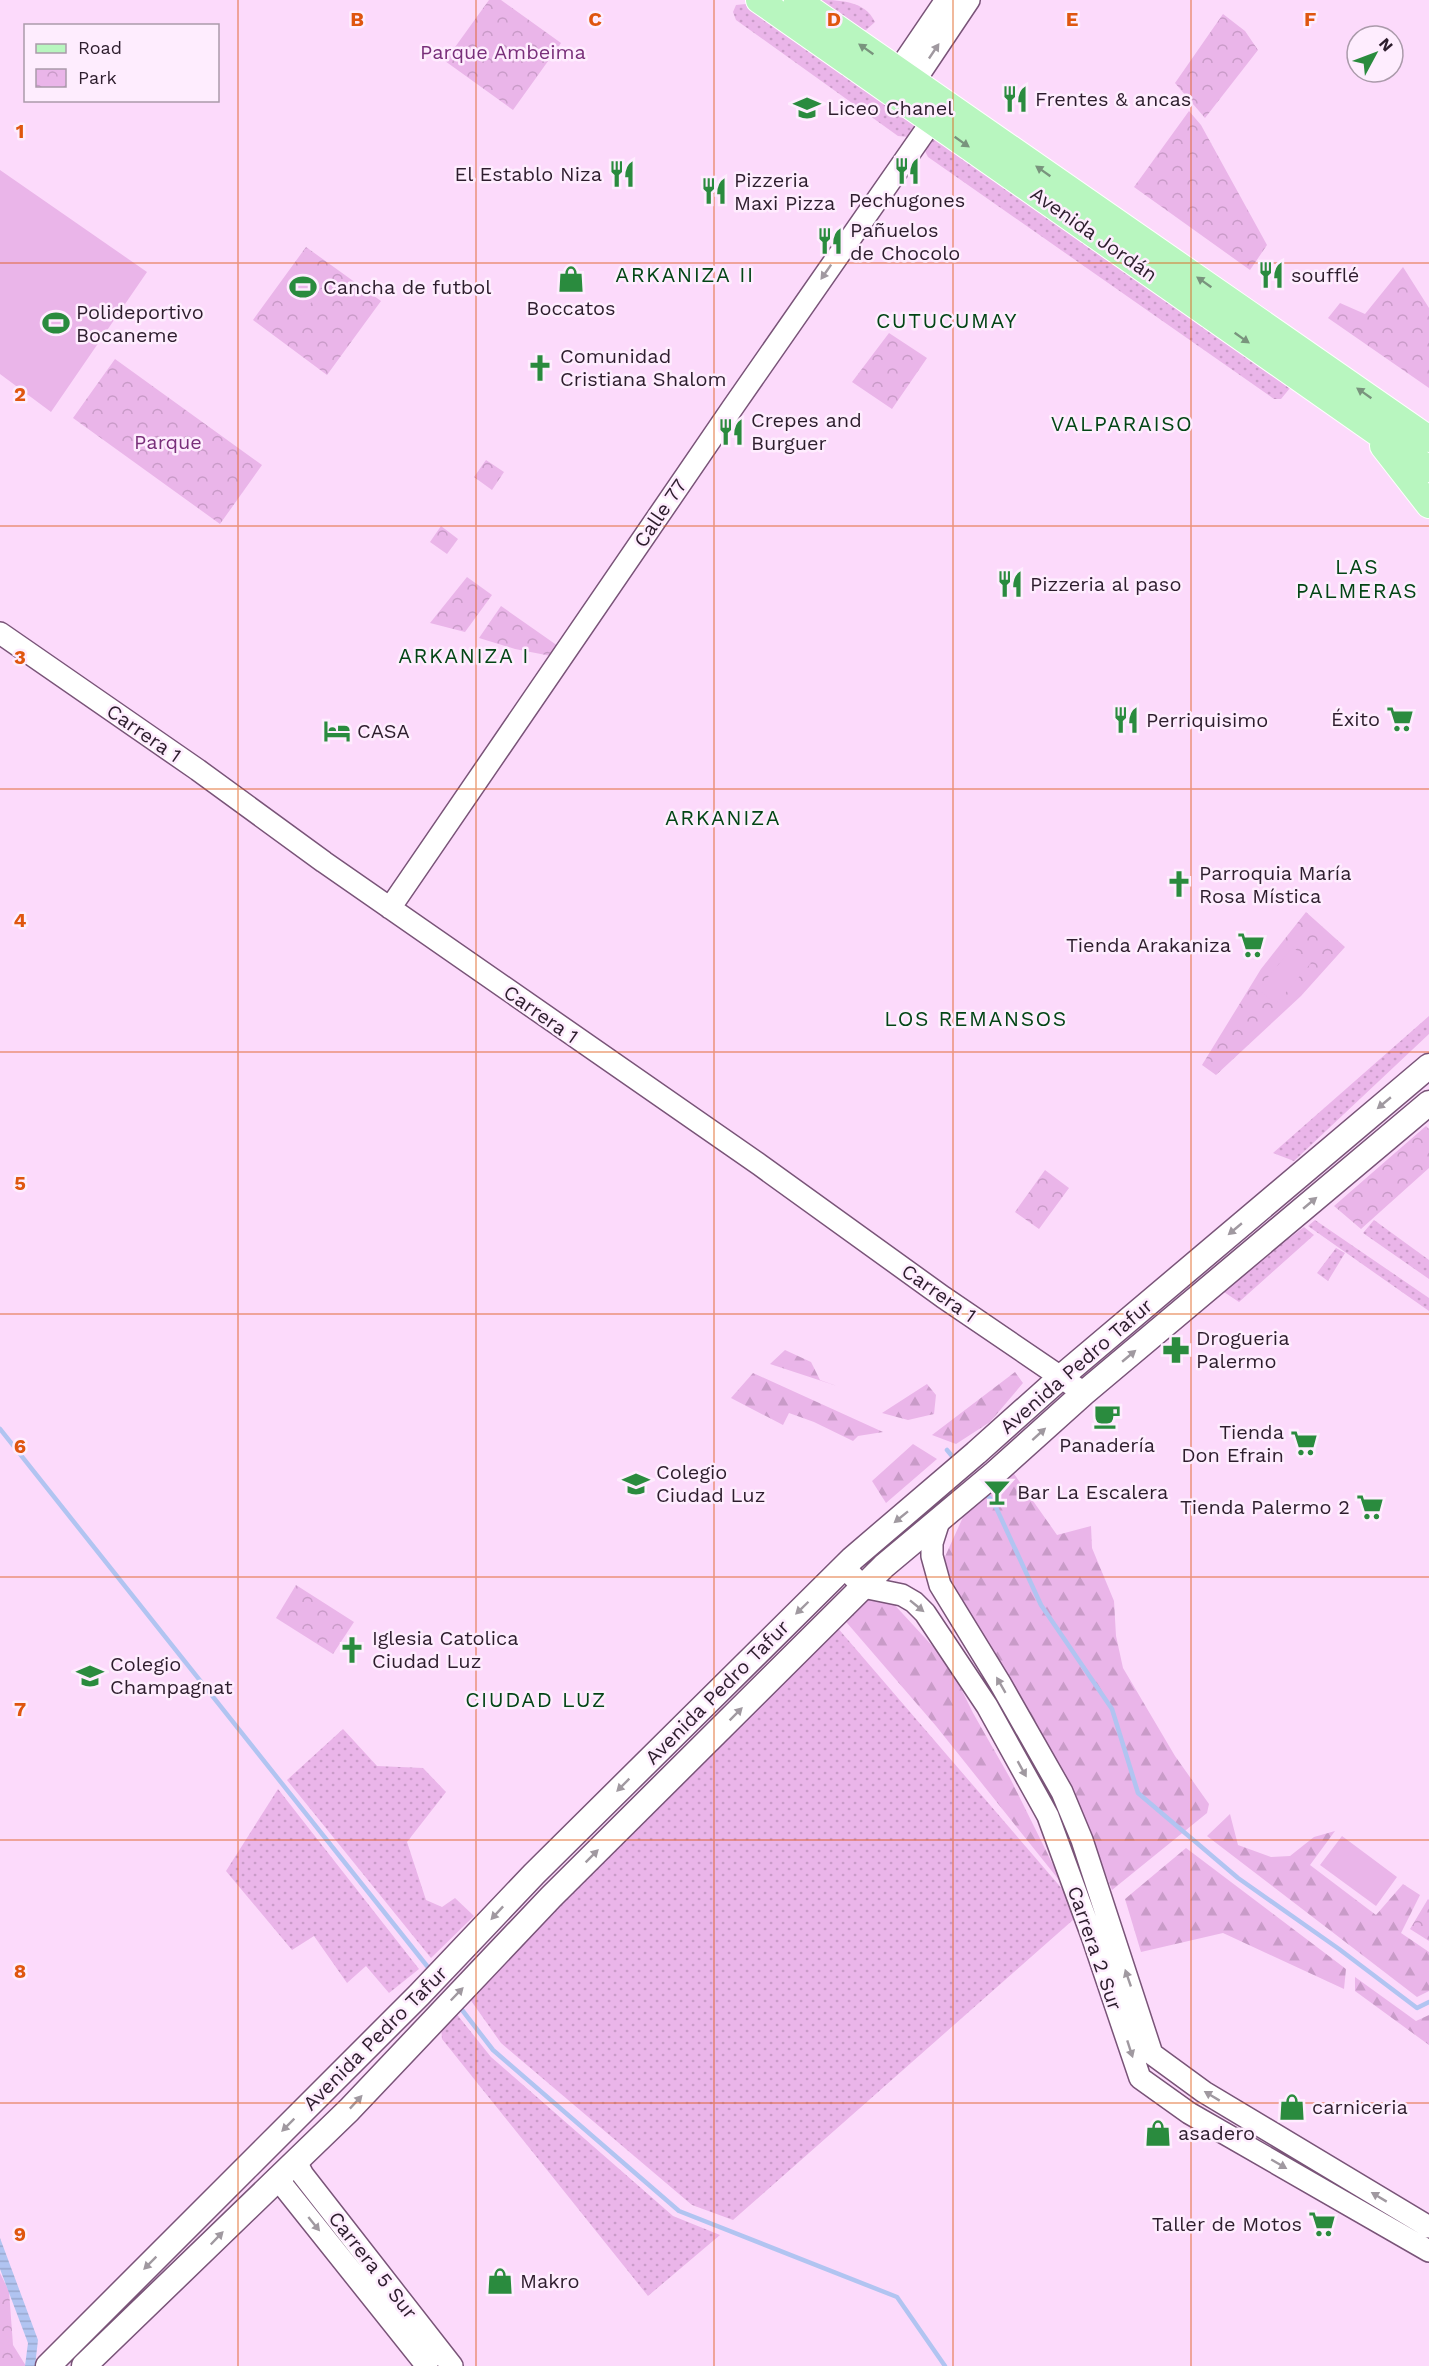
<svg xmlns="http://www.w3.org/2000/svg" width="1429" height="2366" font-family="'Work Sans',sans-serif">
	<style>
		.grass { fill: url(#grass-dots) }
		.forest { fill: url(#forest-firs) }
		.park { fill: url(#park-crowns) }
		.pitch { fill: #eab5e9 }
		.water { fill: url(#water-rules) }
		.lines { fill: none; stroke-linecap: round; stroke-linejoin: round }
		.stream { stroke: #b1c4f1; stroke-width: 4.5 }
		.tertiary-casing { stroke: #795478; stroke-width: 24 }
		.secondary-casing { stroke: #795478; stroke-width: 27 }
		.primary-casing { stroke: #fff; stroke-width: 28 }
		.tertiary { stroke: #fff; stroke-width: 21 }
		.secondary { stroke: #fff; stroke-width: 24 }
		.primary { stroke: #b8f6bf; stroke-width: 26 }
		.oneway { fill: #79947d }
		.oneway2 { fill: #a099a0 }
		.grid { fill: none; stroke: #df560e; stroke-width: 1.5; stroke-opacity: 0.55 }
		.labels { text-anchor: middle; dominant-baseline: central; stroke-width: 5; stroke-linejoin: round; paint-order: stroke }
		.park-label { font-size: 20px; fill: #792f7a; stroke: #feedfe }
		.poi-label { font-size: 20px; fill: #2d1d2d; stroke: #feedfe; text-anchor: start }
		.street-label { font-size: 20px; fill: #2d1d2d; stroke: #feedfe }
		.neighbourhood-label { font-size: 21px; letter-spacing: 1.5px; fill: #024515; stroke: #feedfe }
		.grid-label { font-size: 20px; text-anchor: middle; font-weight: bold; fill: #df560e; stroke: #feedfe; stroke-width: 5; stroke-linejoin: round; paint-order: stroke }
	</style>
	<defs>
		<pattern id="grass-dots" width="8" height="8" patternUnits="userSpaceOnUse" patternTransform="scale(1.5)"><rect width="8" height="8" fill="#eab5e9"/><path d="M2 2h.1M6 6h.1" fill="none" stroke="#c99bc8" stroke-width="1.8" stroke-linecap="round"/></pattern>
		<pattern id="forest-firs" width="22" height="20" patternUnits="userSpaceOnUse" patternTransform="scale(1.5)"><rect width="22" height="20" fill="#eab5e9"/><path d="M5 1l3.5 6h-7zM16 11l3.5 6h-7z" fill="#c99bc8"/></pattern>
		<pattern id="park-crowns" width="20" height="18" patternUnits="userSpaceOnUse" patternTransform="scale(1.5)"><rect width="20" height="18" fill="#eab5e9"/><path d="M2 6a3 3 0 1 1 6 0M12 15a3 3 0 1 1 6 0" fill="none" stroke="#c99bc8"/></pattern>
		<pattern id="water-rules" width="6" height="5" patternUnits="userSpaceOnUse" patternTransform="scale(1.5)"><rect width="6" height="5" fill="#b1c4f1"/><path d="M0 2.5h6" fill="none" stroke="#99a8cf"/></pattern>
	</defs>
	<rect width="100%" height="100%" fill="#fcdafb"/>
	<path class="grass" d="M 816,0 C 838,0 865,0 875,22 L 866,30 L 856,29 Z
		M 746,4 L 913,121 L 916,129 L 908,137 L 898,136 L 736,20 L 733,12 L 736,5 Z
		M 931,138 L 944,140 L 1290,388 L 1281,399 L 1274,399 L 928,157 L 925,151 Z
		M 1429,1016 L 1429,1034 L 1294,1161 L 1273,1153 Z
		M 1315,1220 L 1429,1298 L 1429,1311 L 1308,1226 Z
		M 1374,1220 L 1429,1260 L 1429,1279 L 1363,1233 Z
		M 1304,1227 L 1314,1235 L 1239,1302 L 1221,1290 Z
		M 1336,1248 L 1345,1253 L 1328,1281 L 1317,1273 Z
		M 836,1626 L 1082,1912 L 733,2220 L 692,2205 L 501,2043 L 467,1995 Z
		M 343,1729 L 377,1766 L 423,1768 L 446,1792 L 407,1842 L 426,1900 L 442,1907 L 455,1898 L 474,1916 L 431,1958 L 287,1780 Z
		M 278,1789 L 419,1969 L 389,1993 L 366,1966 L 347,1983 L 314,1936 L 292,1950 L 226,1871 Z
		M 455,2012 L 491,2057 L 673,2216 L 720,2235 L 648,2296 L 442,2039 L 441,2026 Z"/>
	<path class="forest" d="M 785,1350 L 811,1362 L 820,1380 L 837,1386 L 770,1364 Z
		M 1015,1372 L 1023,1383 L 990,1422 L 956,1444 L 932,1435 Z
		M 753,1373 L 883,1432 L 858,1436 L 853,1441 L 814,1422 L 789,1413 L 783,1425 L 731,1398 Z
		M 927,1384 L 936,1395 L 934,1414 L 908,1420 L 882,1413 Z
		M 913,1444 L 937,1459 L 886,1503 L 872,1481 Z
		M 1012,1471 L 1057,1535 L 1091,1526 L 1092,1548 L 1114,1601 L 1116,1636 L 1123,1668 L 1175,1756 L 1209,1804 L 1207,1813 L 1112,1890 C 1096,1851 1083,1809 1063,1772 C 1026,1700 972,1636 943,1561 L 969,1504 Z
		M 859,1598 L 891,1601 L 949,1664 L 973,1713 L 1010,1778 L 1063,1885 L 936,1726 L 841,1616 Z
		M 1230,1814 L 1238,1845 L 1271,1857 L 1290,1856 L 1314,1837 L 1335,1831 L 1310,1865 L 1376,1915 L 1403,1884 L 1420,1895 L 1401,1933 L 1429,1952 L 1429,1991 L 1417,1997 L 1207,1836 Z
		M 1186,1848 L 1346,1969 L 1344,1989 L 1223,1933 L 1141,1952 L 1125,1899 Z
		M 1355,1977 L 1416,2021 L 1429,2015 L 1429,2045 L 1355,1991 Z"/>
	<path class="park" d="M 489,0 L 501,0 L 561,43 L 513,110 L 445,61 Z
		M 1223,14 L 1245,31 L 1258,50 L 1205,118 L 1175,83 Z
		M 1189,111 L 1201,125 L 1267,245 L 1250,270 L 1134,187 Z
		M 306,247 L 381,301 L 327,375 L 253,320 Z
		M 1403,267 L 1429,308 L 1429,388 L 1328,318 L 1340,303 L 1365,314 Z
		M 889,333 L 927,358 L 892,409 L 852,382 Z
		M 115,359 L 262,465 L 220,524 L 73,418 Z
		M 486,460 L 504,472 L 492,490 L 474,477 Z
		M 441,526 L 458,539 L 447,554 L 430,542 Z
		M 467,577 L 492,595 L 465,632 L 430,623 Z
		M 501,606 L 558,646 L 551,656 L 515,649 L 479,638 Z
		M 1306,912 L 1345,947 L 1301,996 L 1216,1075 L 1202,1065 L 1261,969 Z
		M 1426,1126 L 1429,1129 L 1429,1168 L 1361,1229 L 1334,1206 Z
		M 1045,1170 L 1069,1188 L 1039,1229 L 1015,1212 Z
		M 296,1585 L 354,1622 L 333,1654 L 276,1618 Z
		M 1428,1899 L 1429,1900 L 1429,1941 L 1410,1929 Z
		M 0,2273 L 9,2291 L 13,2345 L 26,2366 L 0,2366 Z"/>
	<path class="pitch" d="M 0,170 L 147,272 L 51,412 L 0,374 Z
		M 303,258 L 329,276 L 302,316 L 276,299 Z
		M 1293,947 L 1311,963 L 1276,1004 L 1258,989 Z
		M 1342,1836 L 1397,1877 L 1376,1906 L 1320,1865 Z"/>
	<path class="water" d="M 0,2238 L 38,2340 L 35,2366 L 25,2366 L 28,2343 L 0,2269 Z"/>
	<g class="lines">
		<path class="stream" d="M 0,1429 L 431,1971
			M 947,1450 L 957,1462
			M 985,1493 L 994,1503 L 1041,1605 L 1112,1709 L 1138,1793 L 1238,1878 L 1339,1949 L 1417,2008 L 1429,2002
			M 459,2006 L 493,2050 L 679,2211 L 897,2297 L 945,2366"/>
		<defs>
			<path id="tertiary" d="M 889,84 L 946,0
				M 906,94 L 969,0
				M 0,633 L 198,770 L 324,862 L 760,1165 L 943,1297 L 1084,1393
				M 390,908 L 733,407 L 932,121
				M 939,1521 L 932,1543 L 932,1556 L 940,1585 L 1000,1683 L 1062,1792 L 1082,1840 L 1152,2054 L 1204,2092 L 1429,2227
				M 844,1567 L 863,1587 L 902,1595 L 914,1602 L 925,1613 L 987,1706 L 1048,1816 L 1092,1936 L 1140,2078 L 1189,2113 L 1429,2251
				M 296,2162 L 303,2175 L 452,2366
				M 277,2178 L 427,2366"/>
			<path id="secondary" d="M 48,2366 L 419,1995 L 534,1874 L 852,1559 L 976,1453 L 1061,1377 L 1429,1066
				M 84,2366 L 349,2110 L 551,1897 L 884,1566 L 995,1473 L 1084,1393 L 1429,1103"/>
			<path id="primary" d="M 759,0 L 1429,469
				M 797,0 L 1429,439
				M 1383,446 L 1429,505"/>
		</defs>
		<use href="#tertiary" class="tertiary-casing"/>
		<use href="#secondary" class="secondary-casing"/>
		<use href="#primary" class="primary-casing"/>
		<use href="#tertiary" class="tertiary"/>
		<use href="#secondary" class="secondary"/>
		<use href="#primary" class="primary"/>
	</g>
	<defs><path id="oneway-solid" d="M-6-.8H1V-3.2L6.5 0L1 3.2V.8H-6Z" transform="scale(1.5)"/></defs>
	<g class="oneway">
		<use href="#oneway-solid" transform="translate(866 49) rotate(-145)"/>
		<use href="#oneway-solid" transform="translate(962 142) rotate(35)"/>
		<use href="#oneway-solid" transform="translate(1043 171) rotate(-145)"/>
		<use href="#oneway-solid" transform="translate(1204 282) rotate(-145)"/>
		<use href="#oneway-solid" transform="translate(1242 338) rotate(35)"/>
		<use href="#oneway-solid" transform="translate(1364 393) rotate(-145)"/>
	</g>
	<g class="oneway2">
		<use href="#oneway-solid" transform="translate(934 51) rotate(-56)"/>
		<use href="#oneway-solid" transform="translate(826 272) rotate(125)"/>
		<use href="#oneway-solid" transform="translate(1384 1103) rotate(140)"/>
		<use href="#oneway-solid" transform="translate(1310 1203) rotate(-40)"/>
		<use href="#oneway-solid" transform="translate(1235 1229) rotate(140)"/>
		<use href="#oneway-solid" transform="translate(1129 1356) rotate(-40)"/>
		<use href="#oneway-solid" transform="translate(1039 1434) rotate(-42)"/>
		<use href="#oneway-solid" transform="translate(901 1517) rotate(141)"/>
		<use href="#oneway-solid" transform="translate(917 1606) rotate(39)"/>
		<use href="#oneway-solid" transform="translate(802 1608) rotate(136)"/>
		<use href="#oneway-solid" transform="translate(1001 1685) rotate(-120)"/>
		<use href="#oneway-solid" transform="translate(736 1714) rotate(-45)"/>
		<use href="#oneway-solid" transform="translate(1022 1769) rotate(61)"/>
		<use href="#oneway-solid" transform="translate(623 1785) rotate(135)"/>
		<use href="#oneway-solid" transform="translate(592 1856) rotate(-45)"/>
		<use href="#oneway-solid" transform="translate(497 1913) rotate(133)"/>
		<use href="#oneway-solid" transform="translate(1128 1978) rotate(-109)"/>
		<use href="#oneway-solid" transform="translate(457 1994) rotate(-46)"/>
		<use href="#oneway-solid" transform="translate(1130 2049) rotate(72)"/>
		<use href="#oneway-solid" transform="translate(1212 2096) rotate(-149)"/>
		<use href="#oneway-solid" transform="translate(356 2102) rotate(-47)"/>
		<use href="#oneway-solid" transform="translate(288 2125) rotate(135)"/>
		<use href="#oneway-solid" transform="translate(1279 2164) rotate(30)"/>
		<use href="#oneway-solid" transform="translate(1379 2197) rotate(-149)"/>
		<use href="#oneway-solid" transform="translate(314 2224) rotate(51)"/>
		<use href="#oneway-solid" transform="translate(217 2238) rotate(-46)"/>
		<use href="#oneway-solid" transform="translate(150 2263) rotate(135)"/>
	</g>
	<path class="grid" d="M 238,0 L 238,2366M 476,0 L 476,2366M 714,0 L 714,2366M 953,0 L 953,2366M 1191,0 L 1191,2366M 0,263 L 1429,263M 0,526 L 1429,526M 0,789 L 1429,789M 0,1052 L 1429,1052M 0,1314 L 1429,1314M 0,1577 L 1429,1577M 0,1840 L 1429,1840M 0,2103 L 1429,2103"/>
	<defs>
		<symbol id="restaurant-bare" viewBox="-9 -9 18 18"><path d="M-5-6h1v4h1v-4h1v4h1v-4h1v5L-1.5 .5V6h-2V.5L-5-1ZM5-6V6H3V1.5H1.5Q1.5-4 5-6Z" fill="#2a8b3e" stroke="#feedfe" stroke-width="2.5" paint-order="stroke"/></symbol>
		<symbol id="school-bare" viewBox="-9 -9 18 18"><path d="M0-5L7-2L0 1L-7-2ZM-4 1L0 2.5L4 1V4Q0 6-4 4Z" fill="#2a8b3e" stroke="#feedfe" stroke-width="2.5" paint-order="stroke"/></symbol>
		<symbol id="shop-bare" viewBox="-9 -9 18 18"><path d="M-5-2.5h2.3a2.7 3.5 0 0 1 5.4 0H5L5.5 6h-11ZM-1.5-2.5h3a1.5 2.3 0 0 0-3 0Z" fill="#2a8b3e" stroke="#feedfe" stroke-width="2.5" paint-order="stroke"/></symbol>
		<symbol id="stadium-bare" viewBox="-9 -9 18 18"><path d="M0-5a6.5 5 0 1 0 0 10a6.5 5 0 1 0 0-10ZM-3.5-1.8h7v3.6h-7Z" fill="#2a8b3e" stroke="#feedfe" stroke-width="2.5" paint-order="stroke"/></symbol>
		<symbol id="church-bare" viewBox="-9 -9 18 18"><path d="M-1.2-6h2.4v3.5h3.3v2.4h-3.3V6h-2.4V-.1h-3.3v-2.4h3.3Z" fill="#2a8b3e" stroke="#feedfe" stroke-width="2.5" paint-order="stroke"/></symbol>
		<symbol id="supermarket-bare" viewBox="-9 -9 18 18"><path d="M-6-5.5h2.5l.6 2H6L4.5 2H-2.5L-4.4-4H-6ZM-1.5 3.2a1.3 1.3 0 1 0 .1 0ZM3 3.2a1.3 1.3 0 1 0 .1 0Z" fill="#2a8b3e" stroke="#feedfe" stroke-width="2.5" paint-order="stroke"/></symbol>
		<symbol id="hotel-bare" viewBox="-9 -9 18 18"><path d="M-6-4.5h1.5V1H6V5H4.5V3h-9V5H-6ZM-4 0a1.8 1.8 0 1 1 3.6 0ZM.5 0V-2.5h3Q6-2.5 6 0Z" fill="#2a8b3e" stroke="#feedfe" stroke-width="2.5" paint-order="stroke"/></symbol>
		<symbol id="pharmacy-bare" viewBox="-9 -9 18 18"><path d="M-2-6h4v4h4v4h-4v4h-4v-4h-4v-4h4Z" fill="#2a8b3e" stroke="#feedfe" stroke-width="2.5" paint-order="stroke"/></symbol>
		<symbol id="cafe-bare" viewBox="-9 -9 18 18"><path d="M-5.5-4.5H6V0H3Q3 3.5 0 3.5H-2.5Q-5.5 3.5-5.5 0ZM3-3.2v2h1.7v-2ZM-6 4.5H4V6H-6Z" fill="#2a8b3e" stroke="#feedfe" stroke-width="2.5" paint-order="stroke"/></symbol>
		<symbol id="bar-bare" viewBox="-9 -9 18 18"><path d="M-6-5H6L.8 .8V4.5H3.5V6h-7V4.5H-.8V.8Z" fill="#2a8b3e" stroke="#feedfe" stroke-width="2.5" paint-order="stroke"/></symbol>
	</defs>
	<g fill-rule="evenodd">
		<use href="#restaurant-bare" x="996" y="80" width="38" height="38"/>
		<use href="#school-bare" x="788" y="89" width="38" height="38"/>
		<use href="#restaurant-bare" x="888" y="152" width="38" height="38"/>
		<use href="#restaurant-bare" x="603" y="155" width="38" height="38"/>
		<use href="#restaurant-bare" x="695" y="172" width="38" height="38"/>
		<use href="#restaurant-bare" x="811" y="222" width="38" height="38"/>
		<use href="#restaurant-bare" x="1252" y="256" width="38" height="38"/>
		<use href="#shop-bare" x="552" y="260" width="38" height="38"/>
		<use href="#stadium-bare" x="284" y="268" width="38" height="38"/>
		<use href="#stadium-bare" x="37" y="304" width="38" height="38"/>
		<use href="#church-bare" x="521" y="349" width="38" height="38"/>
		<use href="#restaurant-bare" x="712" y="413" width="38" height="38"/>
		<use href="#restaurant-bare" x="991" y="565" width="38" height="38"/>
		<use href="#supermarket-bare" x="1381" y="700" width="38" height="38"/>
		<use href="#restaurant-bare" x="1107" y="701" width="38" height="38"/>
		<use href="#hotel-bare" x="318" y="712" width="38" height="38"/>
		<use href="#church-bare" x="1160" y="865" width="38" height="38"/>
		<use href="#supermarket-bare" x="1232" y="926" width="38" height="38"/>
		<use href="#pharmacy-bare" x="1157" y="1331" width="38" height="38"/>
		<use href="#cafe-bare" x="1088" y="1397" width="38" height="38"/>
		<use href="#supermarket-bare" x="1285" y="1424" width="38" height="38"/>
		<use href="#school-bare" x="617" y="1465" width="38" height="38"/>
		<use href="#bar-bare" x="978" y="1473" width="38" height="38"/>
		<use href="#supermarket-bare" x="1351" y="1488" width="38" height="38"/>
		<use href="#church-bare" x="333" y="1631" width="38" height="38"/>
		<use href="#school-bare" x="71" y="1657" width="38" height="38"/>
		<use href="#shop-bare" x="1273" y="2088" width="38" height="38"/>
		<use href="#shop-bare" x="1139" y="2114" width="38" height="38"/>
		<use href="#supermarket-bare" x="1303" y="2205" width="38" height="38"/>
		<use href="#shop-bare" x="481" y="2262" width="38" height="38"/>
	</g>
	<g class="labels">
		<g class="park-label">
			<text x="503" y="52">Parque Ambeima</text>
			<text x="168" y="442">Parque</text>
		</g>
		<g class="poi-label">
			<text x="1035" y="99">Frentes &amp; ancas</text>
			<text x="827" y="108">Liceo Chanel</text>
			<text x="602" y="174" text-anchor="end">El Establo Niza</text>
			<text x="734" y="180">Pizzeria<tspan x="734" dy="23">Maxi Pizza</tspan></text>
			<text x="907" y="200" text-anchor="middle">Pechugones</text>
			<text x="850" y="230">Pañuelos<tspan x="850" dy="23">de Chocolo</tspan></text>
			<text x="1291" y="275">soufflé</text>
			<text x="323" y="287">Cancha de futbol</text>
			<text x="571" y="308" text-anchor="middle">Boccatos</text>
			<text x="76" y="312">Polideportivo<tspan x="76" dy="23">Bocaneme</tspan></text>
			<text x="560" y="356">Comunidad<tspan x="560" dy="23">Cristiana Shalom</tspan></text>
			<text x="751" y="420">Crepes and<tspan x="751" dy="23">Burguer</tspan></text>
			<text x="1030" y="584">Pizzeria al paso</text>
			<text x="1380" y="719" text-anchor="end">Éxito</text>
			<text x="1146" y="720">Perriquisimo</text>
			<text x="357" y="731">CASA</text>
			<text x="1199" y="873">Parroquia María<tspan x="1199" dy="23">Rosa Mística</tspan></text>
			<text x="1231" y="945" text-anchor="end">Tienda Arakaniza</text>
			<text x="1196" y="1338">Drogueria<tspan x="1196" dy="23">Palermo</tspan></text>
			<text x="1284" y="1432" text-anchor="end">Tienda<tspan x="1284" dy="23">Don Efrain</tspan></text>
			<text x="1107" y="1445" text-anchor="middle">Panadería</text>
			<text x="656" y="1472">Colegio<tspan x="656" dy="23">Ciudad Luz</tspan></text>
			<text x="1017" y="1492">Bar La Escalera</text>
			<text x="1350" y="1507" text-anchor="end">Tienda Palermo 2</text>
			<text x="372" y="1638">Iglesia Catolica<tspan x="372" dy="23">Ciudad Luz</tspan></text>
			<text x="110" y="1664">Colegio<tspan x="110" dy="23">Champagnat</tspan></text>
			<text x="1312" y="2107">carniceria</text>
			<text x="1178" y="2133">asadero</text>
			<text x="1302" y="2224" text-anchor="end">Taller de Motos</text>
			<text x="520" y="2281">Makro</text>
		</g>
		<g class="street-label">
			<text transform="translate(1094 234) rotate(35)">Avenida Jordán</text>
			<text transform="translate(660 513) rotate(-56)">Calle 77</text>
			<text transform="translate(144 733) rotate(35)">Carrera 1</text>
			<text transform="translate(541 1014) rotate(35)">Carrera 1</text>
			<text transform="translate(939 1293) rotate(35)">Carrera 1</text>
			<text transform="translate(1076 1366) rotate(-41)">Avenida Pedro Tafur</text>
			<text transform="translate(717 1692) rotate(-45)">Avenida Pedro Tafur</text>
			<text transform="translate(1095 1948) rotate(71)">Carrera 2 Sur</text>
			<text transform="translate(375 2038) rotate(-45)">Avenida Pedro Tafur</text>
			<text transform="translate(373 2265) rotate(52)">Carrera 5 Sur</text>
		</g>
		<g class="neighbourhood-label">
			<text x="685" y="274">ARKANIZA II</text>
			<text x="947" y="320">CUTUCUMAY</text>
			<text x="1122" y="423">VALPARAISO</text>
			<text x="1357" y="566">LAS<tspan x="1357" dy="24">PALMERAS</tspan></text>
			<text x="464" y="655">ARKANIZA I</text>
			<text x="723" y="817">ARKANIZA</text>
			<text x="976" y="1018">LOS REMANSOS</text>
			<text x="536" y="1699">CIUDAD LUZ</text>
		</g>
	</g>
	<g class="grid-label">
		<text x="357" y="26">B</text>
		<text x="595" y="26">C</text>
		<text x="834" y="26">D</text>
		<text x="1072" y="26">E</text>
		<text x="1310" y="26">F</text>
		<text x="20" y="138">1</text>
		<text x="20" y="401">2</text>
		<text x="20" y="664">3</text>
		<text x="20" y="927">4</text>
		<text x="20" y="1190">5</text>
		<text x="20" y="1453">6</text>
		<text x="20" y="1716">7</text>
		<text x="20" y="1978">8</text>
		<text x="20" y="2241">9</text>
	</g>
	<rect x="24" y="24" width="195" height="78" fill="#feedfe" stroke="#aa9aaa" stroke-width="1.5"/>
	<rect x="36" y="44" width="30" height="9" fill="#b8f6bf" stroke="#aa9aaa" stroke-width="1.5"/>
	<text x="78" y="54" font-size="18" fill="#2d1d2d">Road</text>
	<rect x="36" y="69" width="30" height="18" fill="url(#park-crowns)" stroke="#aa9aaa" stroke-width="1.5"/>
	<text x="78" y="84" font-size="18" fill="#2d1d2d">Park</text>
	<g transform="translate(1375 54) rotate(49)"><circle r="28" fill="#feedfe" stroke="#aa9aaa" stroke-width="1.5"/>
	<path d="M0-4.5L10 22L0 15L-10 22Z" fill="#2a8b3e"/>
	<text y="-9" font-size="16" font-weight="bold" text-anchor="middle" fill="#2d1d2d">N</text>
	</g>
</svg>
